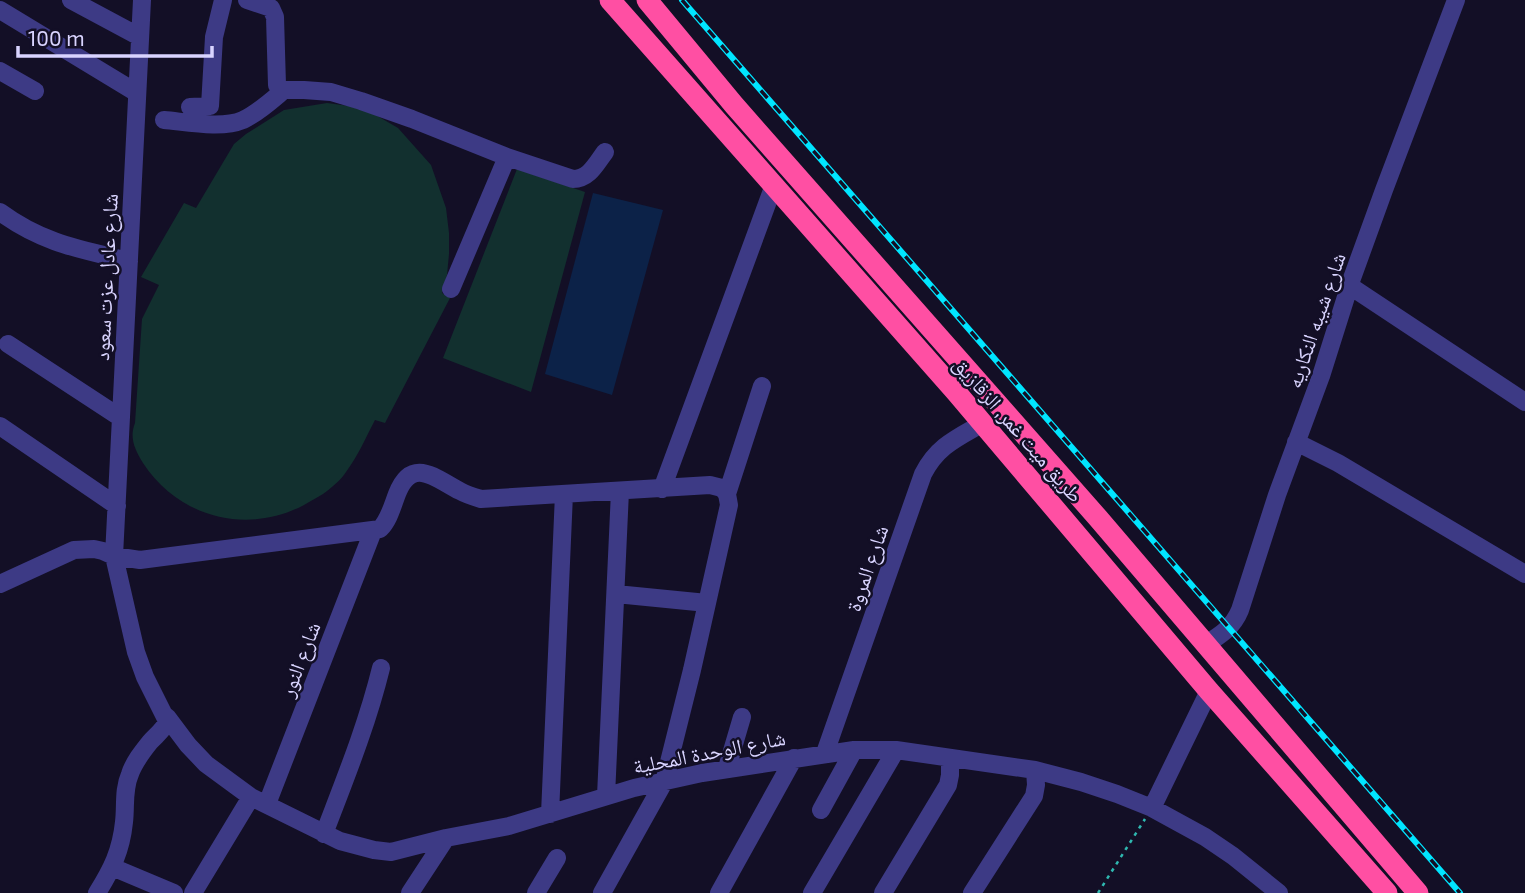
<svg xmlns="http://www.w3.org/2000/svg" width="1525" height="893" font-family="'Exo 2','Noto Naskh Arabic',sans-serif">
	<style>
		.green { fill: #12302f }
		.water { fill: #0c2248 }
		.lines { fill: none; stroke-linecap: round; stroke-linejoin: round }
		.path { stroke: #2fb8b0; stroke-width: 2.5; stroke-dasharray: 3.5 5; stroke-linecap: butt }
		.minor { stroke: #3d3a85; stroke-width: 18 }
		.highway { stroke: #ff4fa3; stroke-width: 21 }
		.rail-casing { stroke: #00e5ff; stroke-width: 6 }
		.rail { stroke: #130f26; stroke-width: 3.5; stroke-dasharray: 10; stroke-linecap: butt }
		.labels { text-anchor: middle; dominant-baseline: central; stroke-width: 5; stroke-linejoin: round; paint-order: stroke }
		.street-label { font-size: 21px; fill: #d9d4ff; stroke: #130f26 }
	</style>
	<rect width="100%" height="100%" fill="#130f26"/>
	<path class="green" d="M 327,103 L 349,106 L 374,114 L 398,128 L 431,165 L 446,208 L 449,233 L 449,254 L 447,275 L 442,293 L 450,298 L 385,423 L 375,420 C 366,437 358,456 346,472 C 341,480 331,488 323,494 C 317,498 310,501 304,505 C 247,535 179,518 143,463 C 135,450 129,438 135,423 L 142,319 L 159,285 L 141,277 L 184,203 L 196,208 L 234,144 L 246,134 L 284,110 Z
		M 517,169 L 585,192 L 531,392 L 443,358 Z"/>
	<path class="water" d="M 593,193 L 663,210 L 612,395 L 545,374 Z"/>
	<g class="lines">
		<path class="path" d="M 1098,893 L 1145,819"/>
		<path class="minor" d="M 71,0 L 140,37
			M 247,0 L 271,8 L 275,17 L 277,85 L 280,89 L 284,90 L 304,90 L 331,92 L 361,101 L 412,119 L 507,157 L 573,179 C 589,179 596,164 605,152
			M 0,10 L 137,93
			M 0,71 L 35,91
			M 190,107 L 210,106 L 214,37 L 223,0
			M 164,120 C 187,122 222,129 243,120 C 258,113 271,101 284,90
			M 0,212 C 42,243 79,249 129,261
			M 1350,286 L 1525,402
			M 451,289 L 507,157
			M 8,344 L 121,418
			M 0,426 L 117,506
			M 1296,442 L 1338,463 L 1525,574
			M 662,489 L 774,185
			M 727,494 L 762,386
			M 0,584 L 74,550 L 94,549 L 103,551 L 114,556 L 140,560 L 380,529 C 389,520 392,507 397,494 C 412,455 436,479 460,491 C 467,495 474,497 481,499 L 710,485 L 722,488 L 727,494 L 729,505 L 692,670 L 664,782 L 602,893
			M 616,594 L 707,603
			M 1206,644 C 1221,635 1233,627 1240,610 L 1277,495 L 1321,376 L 1351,281 L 1384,190 L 1456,0
			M 167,717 L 188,745 L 206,764 L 251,797 L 340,841 L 374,850 L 391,852 L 446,838 L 509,826 L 634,788 L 702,773 L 854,750 L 896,750 L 1035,770 L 1081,782 L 1117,794 L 1152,808 L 1205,837 L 1233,856 L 1279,893
			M 825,753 L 923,474 C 937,446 957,438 983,423
			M 727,768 L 742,717
			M 606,796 L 620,491
			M 267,804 L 373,531
			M 1152,808 L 1209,691
			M 821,810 L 854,750
			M 550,814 L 564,494
			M 324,834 C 345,779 367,725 381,668
			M 112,867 L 174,893
			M 97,893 C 112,869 121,851 124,822 C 126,806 123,790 130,774 C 134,762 142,752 150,742 C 156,735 164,730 167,721 L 145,677 L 136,652 L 114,556 L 142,0
			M 193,893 L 251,797
			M 410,893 L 446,838
			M 536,893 L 557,858
			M 719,893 L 794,758
			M 812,893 L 896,750
			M 883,893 L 948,785 L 950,775 L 950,758
			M 972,893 L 1034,796 L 1036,785 L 1035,770"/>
		<path class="highway" d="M 610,0 L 956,392 L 1209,691 L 1387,893
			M 647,0 L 734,105 L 1098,518 L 1418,893"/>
		<defs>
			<path id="rail" d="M 682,0 L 1460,893"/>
		</defs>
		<use href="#rail" class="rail-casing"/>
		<use href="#rail" class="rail"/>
	</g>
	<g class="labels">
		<g class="street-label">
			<text transform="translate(105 277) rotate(-87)">شارع عادل عزت سعود</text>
			<text transform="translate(1315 320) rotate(-71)">شارع شيبه النكاريه</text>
			<text transform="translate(1019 429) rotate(49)">طريق ميت غمر, الزقازيق</text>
			<text transform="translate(866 568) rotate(-71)">شارع المروة</text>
			<text transform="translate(299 659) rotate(-69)">شارع النور</text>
			<text transform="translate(709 751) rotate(-11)">شارع الوحدة المحلية</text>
		</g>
	</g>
	<path d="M18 46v10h194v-10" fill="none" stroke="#d9d4ff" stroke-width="3.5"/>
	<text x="28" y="46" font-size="21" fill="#d9d4ff" stroke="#130f26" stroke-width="5" paint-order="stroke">100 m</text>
</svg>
